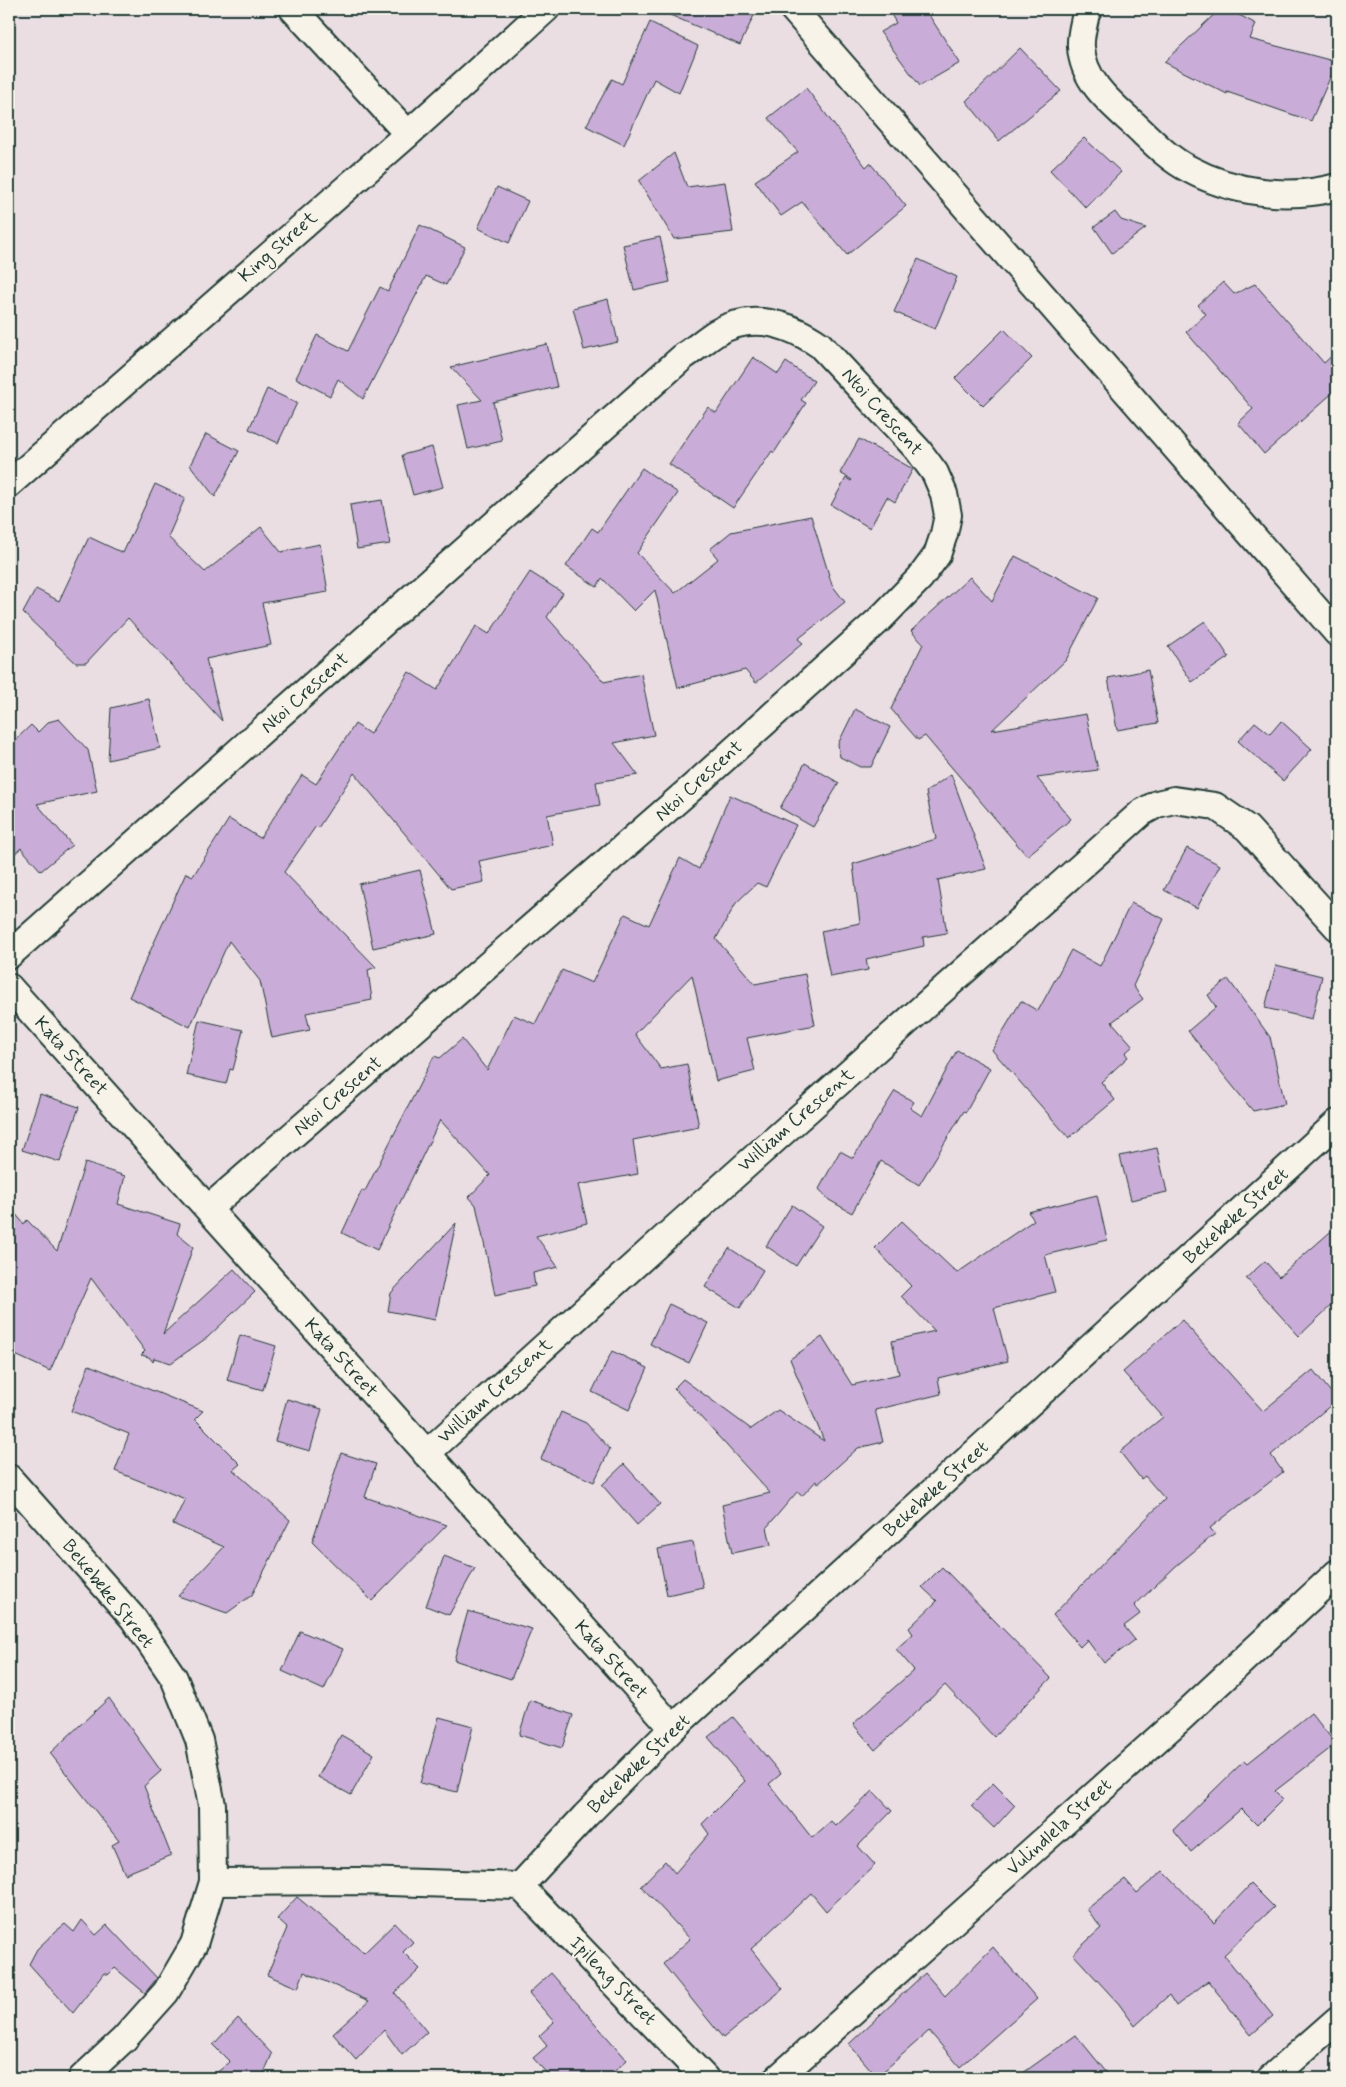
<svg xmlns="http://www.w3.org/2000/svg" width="1346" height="2087" font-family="Mynerve,sans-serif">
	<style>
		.building { fill: #caacd8; stroke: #1f3d34 }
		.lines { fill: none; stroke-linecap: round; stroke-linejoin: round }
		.street-casing { stroke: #1f3d34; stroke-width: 30 }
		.street { stroke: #f7f3e8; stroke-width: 26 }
		.labels { text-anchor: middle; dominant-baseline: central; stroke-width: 4; stroke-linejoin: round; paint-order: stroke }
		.street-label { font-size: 19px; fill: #1f3d34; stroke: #f7f3e8 }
	</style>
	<rect width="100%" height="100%" fill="#eadee3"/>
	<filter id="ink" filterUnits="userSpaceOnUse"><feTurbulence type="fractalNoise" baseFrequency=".02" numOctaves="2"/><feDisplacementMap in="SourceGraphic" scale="10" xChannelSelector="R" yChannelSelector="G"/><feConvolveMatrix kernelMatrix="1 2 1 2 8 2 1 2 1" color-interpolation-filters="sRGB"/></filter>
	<g filter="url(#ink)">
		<path class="building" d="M 656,9 L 757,9 L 740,45 Z
			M 888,9 L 925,9 L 960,63 L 920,86 L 880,32 L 896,23 Z
			M 1220,9 L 1228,9 L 1256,24 L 1250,39 L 1337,62 L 1311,121 L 1227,92 L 1227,94 L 1164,62 Z
			M 650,22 L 698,46 L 679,93 L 654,79 L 624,145 L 586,126 L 612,79 L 622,84 Z
			M 1020,48 L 1061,91 L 999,141 L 966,101 Z
			M 806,88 L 866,167 L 870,163 L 906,206 L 847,255 L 802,202 L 781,216 L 755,181 L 798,152 L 768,118 Z
			M 1084,138 L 1121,172 L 1086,208 L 1050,170 Z
			M 674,153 L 687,187 L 725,182 L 733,232 L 674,239 L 639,181 Z
			M 497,187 L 528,201 L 509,243 L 478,228 Z
			M 1115,212 L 1121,220 L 1146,228 L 1112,253 L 1094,227 Z
			M 420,225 L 465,247 L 446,285 L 426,276 L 363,399 L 338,379 L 330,396 L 296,378 L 317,335 L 348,351 L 380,287 L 388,291 Z
			M 660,237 L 670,282 L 634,290 L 623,245 Z
			M 918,259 L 957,277 L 935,329 L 894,312 Z
			M 1223,282 L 1234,294 L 1255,284 L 1324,363 L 1337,351 L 1337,389 L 1264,454 L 1238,423 L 1253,409 L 1186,332 L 1206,314 L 1198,305 Z
			M 608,299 L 618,342 L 584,350 L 573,308 Z
			M 1004,329 L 1032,358 L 983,406 L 955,378 Z
			M 547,344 L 557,387 L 493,402 L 502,441 L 468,449 L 458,405 L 482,400 L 451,367 Z
			M 753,357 L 778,374 L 786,362 L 814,381 L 801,400 L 806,403 L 774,453 L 772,451 L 733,508 L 669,464 L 708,407 L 716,413 Z
			M 267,389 L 297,403 L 278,443 L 249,429 Z
			M 206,434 L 239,451 L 215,497 L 190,465 Z
			M 859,439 L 913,469 L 895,502 L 887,497 L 870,528 L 831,505 L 846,478 L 851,481 L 852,480 L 840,473 Z
			M 432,447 L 443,487 L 413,495 L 402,455 Z
			M 642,468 L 678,493 L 637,553 L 675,593 L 718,559 L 710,549 L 731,532 L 811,516 L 832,585 L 845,602 L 798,639 L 803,643 L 756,683 L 745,670 L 678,688 L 655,590 L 634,611 L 602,578 L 597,587 L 566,566 L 592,528 L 598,532 Z
			M 155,484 L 185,498 L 168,537 L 205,572 L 261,527 L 281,552 L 320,544 L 328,592 L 262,603 L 271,645 L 206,659 L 222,721 L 128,618 L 86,663 L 76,663 L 23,613 L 36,589 L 59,601 L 89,537 L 123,553 Z
			M 382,500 L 390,544 L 357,549 L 350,505 Z
			M 1015,556 L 1098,598 L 1066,660 L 992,730 L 1086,714 L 1098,770 L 1037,778 L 1071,819 L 1027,856 L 925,736 L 918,740 L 891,709 L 923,644 L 911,631 L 970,577 L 992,601 Z
			M 530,572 L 563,593 L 547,617 L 604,682 L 641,674 L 654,735 L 614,743 L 638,775 L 596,782 L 600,805 L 547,815 L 553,845 L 479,861 L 484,882 L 451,889 L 354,773 L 318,828 L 316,826 L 284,872 L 376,967 L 368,970 L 372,1000 L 306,1013 L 310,1030 L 272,1038 L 260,981 L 229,941 L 190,1027 L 129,997 L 186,873 L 193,876 L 229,819 L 260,838 L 302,775 L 316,784 L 355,724 L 370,734 L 409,672 L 437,690 L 476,626 L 489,634 Z
			M 1205,621 L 1229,657 L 1192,682 L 1168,646 Z
			M 1148,670 L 1158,723 L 1117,730 L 1108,678 Z
			M 149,699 L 160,748 L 108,760 L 111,708 Z
			M 855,709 L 890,727 L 871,767 L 860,767 L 840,757 L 838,744 Z
			M 59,719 L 88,750 L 97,791 L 37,804 L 72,845 L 41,871 L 21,848 L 9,859 L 9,746 L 31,725 L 38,732 L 48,722 Z
			M 1281,721 L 1312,749 L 1283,781 L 1238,741 L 1255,722 L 1270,734 Z
			M 805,763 L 839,783 L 813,827 L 780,808 Z
			M 951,774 L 986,869 L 938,880 L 947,933 L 923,937 L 924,946 L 866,959 L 868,970 L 830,977 L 821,931 L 860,923 L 853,864 L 936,839 L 926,792 Z
			M 730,795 L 796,825 L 766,887 L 757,883 L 736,903 L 716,939 L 755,984 L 805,974 L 815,1025 L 747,1038 L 755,1071 L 716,1081 L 692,975 L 635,1034 L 661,1069 L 687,1064 L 699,1127 L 633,1140 L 638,1174 L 578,1185 L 587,1223 L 536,1236 L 558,1267 L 533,1273 L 535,1286 L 495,1295 L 476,1205 L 469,1197 L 490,1175 L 440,1120 L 377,1250 L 342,1233 L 362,1190 L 365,1191 L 434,1056 L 440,1058 L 462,1039 L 487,1070 L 514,1015 L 535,1024 L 562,970 L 592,983 L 625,914 L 649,925 L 680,858 L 699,869 Z
			M 1187,848 L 1220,865 L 1197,908 L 1164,890 Z
			M 420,870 L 436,934 L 373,948 L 359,884 Z
			M 1131,903 L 1164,919 L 1133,986 L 1143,999 L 1112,1022 L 1133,1046 L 1125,1053 L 1128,1057 L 1101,1082 L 1115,1100 L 1069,1138 L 992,1050 L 1021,1001 L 1038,1011 L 1071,950 L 1100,966 Z
			M 1276,965 L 1322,976 L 1312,1019 L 1265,1008 Z
			M 1228,979 L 1270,1037 L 1285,1104 L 1253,1111 L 1188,1031 L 1216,1007 L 1208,995 Z
			M 199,1020 L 243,1030 L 233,1070 L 230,1069 L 226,1084 L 186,1075 Z
			M 957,1050 L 990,1068 L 966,1112 L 964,1111 L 919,1185 L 881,1161 L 852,1213 L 829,1200 L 819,1189 L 840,1151 L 853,1158 L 895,1091 L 914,1102 L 910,1108 L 922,1116 Z
			M 40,1094 L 79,1107 L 60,1162 L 22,1150 Z
			M 1157,1148 L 1167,1192 L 1131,1200 L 1120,1156 Z
			M 85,1163 L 125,1176 L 118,1204 L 180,1224 L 177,1234 L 193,1247 L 163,1334 L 234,1269 L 255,1292 L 208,1337 L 171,1363 L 154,1358 L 153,1362 L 149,1357 L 141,1355 L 145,1351 L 91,1278 L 50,1371 L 9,1352 L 9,1206 L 24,1224 L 27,1220 L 57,1251 Z
			M 1097,1195 L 1107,1240 L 1045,1255 L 1055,1292 L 994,1308 L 1008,1361 L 938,1378 L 941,1394 L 875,1410 L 883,1442 L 858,1448 L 818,1484 L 816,1481 L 802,1496 L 797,1492 L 767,1527 L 771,1545 L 732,1553 L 722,1505 L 770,1493 L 674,1388 L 683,1379 L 751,1429 L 778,1410 L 824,1441 L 790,1359 L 822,1337 L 852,1385 L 899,1374 L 892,1341 L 935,1331 L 901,1296 L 911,1286 L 875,1248 L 902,1221 L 957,1273 L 1034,1220 L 1028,1212 Z
			M 792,1205 L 822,1226 L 796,1266 L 766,1246 Z
			M 456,1223 L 435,1320 L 388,1311 L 391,1293 Z
			M 1337,1226 L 1337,1300 L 1299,1336 L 1246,1278 L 1265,1261 L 1279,1277 Z
			M 729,1248 L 763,1270 L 740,1308 L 705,1287 Z
			M 669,1304 L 708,1323 L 689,1363 L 650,1344 Z
			M 1182,1320 L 1263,1411 L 1313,1370 L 1337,1400 L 1271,1455 L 1283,1472 L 1210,1528 L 1215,1534 L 1176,1566 L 1134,1606 L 1140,1614 L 1124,1626 L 1135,1640 L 1104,1663 L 1087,1640 L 1080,1647 L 1053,1615 L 1165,1499 L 1145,1476 L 1141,1479 L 1120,1452 L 1163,1417 L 1123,1372 Z
			M 240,1335 L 276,1346 L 263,1390 L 227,1380 Z
			M 612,1351 L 648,1368 L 629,1410 L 592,1392 Z
			M 89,1365 L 203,1411 L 195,1419 L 240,1464 L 233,1470 L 290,1520 L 252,1595 L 227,1613 L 178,1596 L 224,1547 L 173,1524 L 185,1499 L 115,1471 L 129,1434 L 71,1411 Z
			M 287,1399 L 322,1409 L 310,1451 L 275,1441 Z
			M 561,1412 L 586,1423 L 610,1449 L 594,1482 L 541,1459 Z
			M 341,1453 L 376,1464 L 365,1497 L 447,1525 L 372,1601 L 312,1542 Z
			M 624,1464 L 660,1504 L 637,1525 L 602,1485 Z
			M 693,1542 L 703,1587 L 667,1595 L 658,1549 Z
			M 444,1556 L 475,1568 L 449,1615 L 426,1606 Z
			M 942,1567 L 1051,1678 L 994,1737 L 945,1685 L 875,1750 L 853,1724 L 914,1670 L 896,1649 L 913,1634 L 909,1628 L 937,1601 L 922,1587 Z
			M 468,1611 L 532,1629 L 511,1679 L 454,1660 Z
			M 300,1631 L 343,1649 L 324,1690 L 282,1671 Z
			M 109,1698 L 161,1771 L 144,1786 L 171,1855 L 125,1874 L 112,1845 L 119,1841 L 50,1753 Z
			M 530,1700 L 573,1715 L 562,1748 L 519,1735 Z
			M 1311,1713 L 1336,1744 L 1275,1791 L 1283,1799 L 1257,1825 L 1241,1809 L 1191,1852 L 1173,1830 L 1245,1760 L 1248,1763 Z
			M 439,1717 L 473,1726 L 457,1792 L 420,1783 Z
			M 733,1717 L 781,1774 L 769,1784 L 812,1838 L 831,1821 L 836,1826 L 873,1791 L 892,1811 L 858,1846 L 875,1865 L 826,1911 L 811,1893 L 751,1949 L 783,1989 L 723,2038 L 663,1964 L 690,1939 L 641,1886 L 665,1861 L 675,1873 L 709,1834 L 702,1824 L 745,1781 L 708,1737 Z
			M 341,1735 L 374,1754 L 351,1795 L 318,1777 Z
			M 993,1783 L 1015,1805 L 994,1828 L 971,1806 Z
			M 1163,1871 L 1214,1923 L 1251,1884 L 1274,1907 L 1224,1955 L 1273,2016 L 1251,2035 L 1208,1981 L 1176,2006 L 1169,1995 L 1135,2026 L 1119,2004 L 1073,1954 L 1101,1928 L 1087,1909 L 1125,1879 L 1137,1893 Z
			M 297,1897 L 364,1953 L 395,1923 L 413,1942 L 403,1952 L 420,1969 L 395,1993 L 427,2032 L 402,2055 L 384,2030 L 356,2060 L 333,2034 L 369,2001 L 304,1972 L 298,1988 L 267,1975 L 287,1928 L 277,1919 Z
			M 82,1920 L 96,1935 L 107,1925 L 157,1978 L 145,1993 L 115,1968 L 108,1975 L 104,1973 L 73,2013 L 29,1964 L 37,1949 L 55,1932 L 65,1924 L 74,1932 Z
			M 993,1947 L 1037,1999 L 960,2067 L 929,2031 L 877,2077 L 849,2044 L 925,1973 L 945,1996 Z
			M 551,1973 L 627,2060 L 607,2078 L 551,2078 L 533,2058 L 547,2046 L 539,2036 L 554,2022 L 529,1993 Z
			M 238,2018 L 272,2054 L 262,2078 L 210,2078 L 230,2062 L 213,2045 Z
			M 1076,2035 L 1111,2078 L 1016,2078 Z"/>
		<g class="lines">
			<defs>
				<path id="street" d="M 293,9 L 408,134
					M 793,9 L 1337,633
					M 1089,9 L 1086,13 C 1084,24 1080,36 1081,47 C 1083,82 1112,104 1136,126 C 1152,141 1169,159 1189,169 C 1233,193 1289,200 1337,187
					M 9,484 L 408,134 L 546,9
					M 9,955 L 684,356 C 695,349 705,340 716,333 C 751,312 788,323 820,345 L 918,450 L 935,473 L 944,494 L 948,515 L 944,534 L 937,555 L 920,578 L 880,619 L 695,785 L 209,1208
					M 9,987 L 673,1728
					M 426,1454 L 671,1232 L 1141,813 L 1157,804 L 1174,800 L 1215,806 L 1247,828 L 1337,927
					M 9,1478 L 133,1618 L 174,1678 L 199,1740 L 212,1805 L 213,1882 L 194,1944 L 166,1992 L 124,2039 L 82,2078
					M 213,1882 L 358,1881 L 520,1886 L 585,1816 L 673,1728 L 1337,1123
					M 520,1886 L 705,2078
					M 778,2078 L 1181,1718 L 1337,1573
					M 1271,2078 L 1337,2020"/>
			</defs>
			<use href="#street" class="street-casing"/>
			<use href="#street" class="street"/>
		</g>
	</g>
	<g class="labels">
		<g class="street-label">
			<text transform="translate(278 247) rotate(-41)">King Street</text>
			<text transform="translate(882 412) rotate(48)">Ntoi Crescent</text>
			<text transform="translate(305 693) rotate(-42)">Ntoi Crescent</text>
			<text transform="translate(699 781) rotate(-42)">Ntoi Crescent</text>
			<text transform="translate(71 1056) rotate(48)">Kata Street</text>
			<text transform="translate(338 1096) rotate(-41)">Ntoi Crescent</text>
			<text transform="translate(796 1120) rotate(-41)">William Crescent</text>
			<text transform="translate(1236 1216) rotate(-42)">Bekebeke Street</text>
			<text transform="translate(341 1358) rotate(48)">Kata Street</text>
			<text transform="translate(495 1391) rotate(-42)">William Crescent</text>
			<text transform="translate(936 1489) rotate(-42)">Bekebeke Street</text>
			<text transform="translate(108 1594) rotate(51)">Bekebeke Street</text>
			<text transform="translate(611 1660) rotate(48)">Kata Street</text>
			<text transform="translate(639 1764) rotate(-44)">Bekebeke Street</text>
			<text transform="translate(1059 1827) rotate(-42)">Vulindlela Street</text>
			<text transform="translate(613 1981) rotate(46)">Ipileng Street</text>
		</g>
	</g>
	<rect width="1346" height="2087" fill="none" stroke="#f7f3e8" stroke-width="30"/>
	<rect x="15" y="15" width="1316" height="2057" fill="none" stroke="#1f3d34" stroke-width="2" filter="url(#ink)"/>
</svg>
